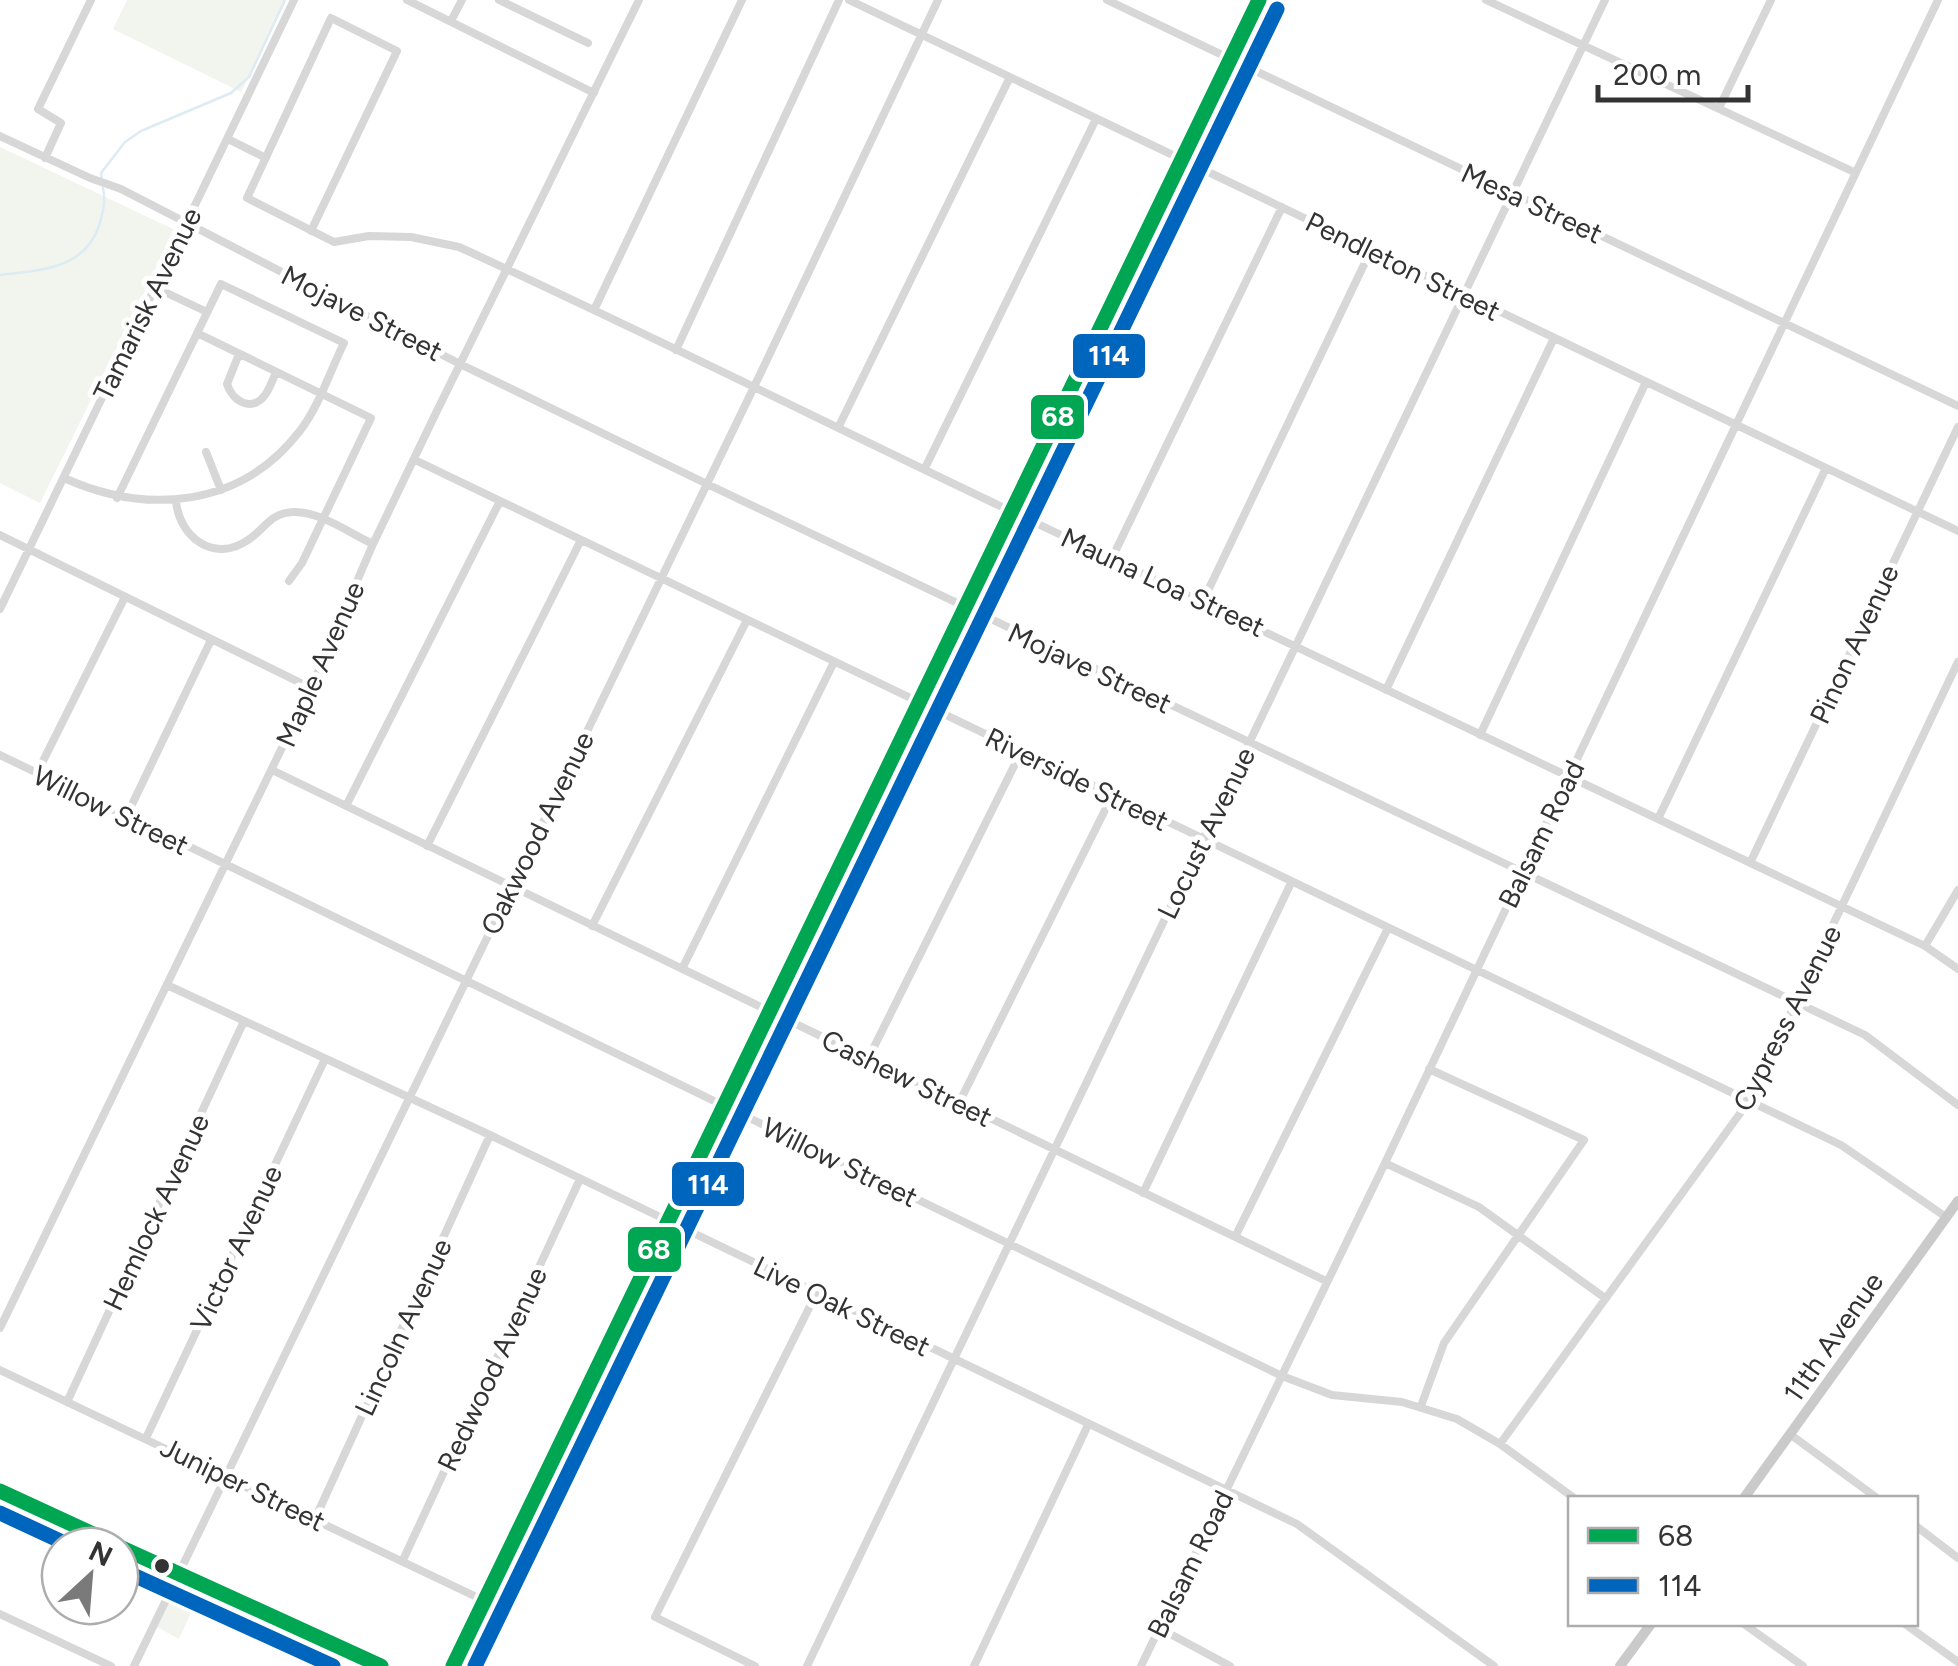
<svg xmlns="http://www.w3.org/2000/svg" width="1958" height="1666" font-family="Figtree,sans-serif">
	<style>
		.green { fill: #f1f5ed }
		.lines { fill: none; stroke-linecap: round; stroke-linejoin: round }
		.stream { stroke: #ddebf3; stroke-width: 2.5 }
		.minor { stroke: #d7d7d7; stroke-width: 8 }
		.major { stroke: #cacaca; stroke-width: 10 }
		.bus-1-casing { stroke: #fff; stroke-width: 22 }
		.bus-2-casing { stroke: #fff; stroke-width: 22 }
		.bus-1 { stroke: #00a651; stroke-width: 15 }
		.bus-2 { stroke: #0065bd; stroke-width: 15 }
		.bus-dot { fill: #333; stroke: #fff; stroke-width: 4 }
		.labels { text-anchor: middle; dominant-baseline: central; stroke-width: 10; stroke-linejoin: round; paint-order: stroke }
		.street-label { font-size: 28px; fill: #333; stroke: #fff }
		.line-badge { stroke: #fff; stroke-width: 4 }
		.badge-label { font-size: 28px; text-anchor: middle; font-weight: bold; fill: #fff }
	</style>
	<rect width="100%" height="100%" fill="#fff"/>
	<path class="green" d="M 127,0 L 286,0 L 241,92 L 113,29 Z
		M 0,147 L 175,230 L 40,503 L 0,483 Z
		M 176,1586 L 198,1597 L 179,1639 L 157,1627 Z"/>
	<g class="lines">
		<path class="stream" d="M 102,180 L 101,173 L 125,142 L 141,131 L 231,93 L 249,77 L 285,0
			M 0,275 C 39,270 84,270 99,226 C 103,212 106,202 103,188"/>
		<path class="minor" d="M 407,0 L 594,93
			M 499,0 L 588,43
			M 849,0 L 1958,531
			M 1107,0 L 1958,406
			M 1486,0 L 1854,172
			M 451,21 L 462,0
			M 1719,108 L 1771,0
			M 0,136 L 90,178 L 121,189 L 460,364 L 705,483 L 1865,1035 L 1958,1105
			M 228,139 L 266,158
			M 45,158 L 61,123 L 38,109 L 91,0
			M 311,231 L 397,51 L 331,18 L 247,198 L 334,242 L 369,236 L 411,237 L 459,247 C 647,333 832,426 1019,515 C 1321,658 1623,802 1925,946 L 1958,969
			M 154,287 L 207,312
			M 594,310 L 742,0
			M 197,333 L 371,418 L 302,563 L 289,581
			M 676,350 L 839,0
			M 239,354 L 227,384 C 232,401 252,413 265,395 C 270,388 273,379 276,372
			M 838,428 L 1010,77
			M 206,452 L 221,490
			M 415,460 L 1841,1145 L 1946,1217
			M 925,468 L 1096,119
			M 64,478 C 146,515 240,508 299,432 C 319,407 330,371 344,343 L 221,284 L 117,498
			M 176,501 C 179,536 213,564 248,540 C 265,529 270,513 293,512 C 320,511 349,533 373,544
			M 0,535 L 311,688
			M 1112,558 L 1282,207
			M 1203,601 L 1371,250
			M 0,609 L 294,0
			M 1386,690 L 1554,338
			M 1480,735 L 1646,382
			M 0,755 L 1282,1376 L 1332,1395 L 1402,1402 L 1457,1419 L 1500,1444 L 1574,1498
			M 272,770 L 1326,1281
			M 37,773 L 125,597
			M 346,806 L 500,501
			M 126,817 L 211,640
			M 1658,819 L 1826,468
			M 427,846 L 581,540
			M 1750,863 L 1958,427
			M 592,926 L 747,620
			M 1925,946 L 1958,890
			M 682,969 L 834,662
			M 167,985 L 490,1135 L 1297,1524 L 1494,1666
			M 868,1059 L 1021,752
			M 959,1103 L 1112,796
			M 1385,1163 L 1479,1207 L 1605,1298
			M 1143,1193 L 1291,883
			M 1235,1237 L 1388,928
			M 0,1328 L 311,688 L 373,544 L 433,419 L 639,0
			M 0,1370 L 485,1601
			M 67,1402 L 244,1021
			M 1421,1406 L 1444,1343 L 1584,1140 L 1429,1069
			M 1791,1435 L 1877,1498
			M 146,1438 L 325,1059
			M 1500,1444 L 1749,1101 L 1958,662
			M 315,1519 L 490,1135
			M 1916,1526 L 1958,1558
			M 403,1560 L 580,1179
			M 0,1614 L 111,1666
			M 1744,1624 L 1803,1666
			M 1905,1624 L 1958,1662
			M 1159,1628 L 1230,1666
			M 134,1666 L 754,387 L 938,0
			M 453,1666 L 1259,0
			M 755,1666 L 655,1617 L 816,1294
			M 807,1666 L 1605,0
			M 974,1666 L 1088,1425
			M 1141,1666 L 1385,1163 L 1938,0"/>
		<path class="major" d="M 0,1491 L 119,1546
			M 1744,1498 L 1958,1201
			M 120,1547 L 381,1666
			M 1620,1666 L 1651,1624"/>
		<defs>
			<path id="bus-1" d="M 0,1491 L 119,1546
				M 120,1547 L 381,1666
				M 453,1666 L 1259,0"/>
			<path id="bus-2" d="M 0,1513 L 71,1546
				M 120,1569 L 333,1666
				M 475,1666 L 1277,9"/>
		</defs>
		<use href="#bus-1" class="bus-1-casing"/>
		<use href="#bus-2" class="bus-2-casing"/>
		<use href="#bus-1" class="bus-1"/>
		<use href="#bus-2" class="bus-2"/>
	</g>
	<circle class="bus-dot" cx="162" cy="1566" r="9"/>
	<g class="labels">
		<g class="street-label">
			<text transform="translate(1532 203) rotate(25)">Mesa Street</text>
			<text transform="translate(1403 266) rotate(26)">Pendleton Street</text>
			<text transform="translate(147 304) rotate(-64)">Tamarisk Avenue</text>
			<text transform="translate(362 313) rotate(27)">Mojave Street</text>
			<text transform="translate(1163 582) rotate(25)">Mauna Loa Street</text>
			<text transform="translate(1854 644) rotate(-65)">Pinon Avenue</text>
			<text transform="translate(320 664) rotate(-66)">Maple Avenue</text>
			<text transform="translate(1090 668) rotate(25)">Mojave Street</text>
			<text transform="translate(1077 779) rotate(26)">Riverside Street</text>
			<text transform="translate(111 810) rotate(26)">Willow Street</text>
			<text transform="translate(537 833) rotate(-64)">Oakwood Avenue</text>
			<text transform="translate(1206 833) rotate(-64)">Locust Avenue</text>
			<text transform="translate(1541 834) rotate(-64)">Balsam Road</text>
			<text transform="translate(1787 1018) rotate(-63)">Cypress Avenue</text>
			<text transform="translate(907 1078) rotate(26)">Cashew Street</text>
			<text transform="translate(840 1162) rotate(26)">Willow Street</text>
			<text transform="translate(156 1212) rotate(-65)">Hemlock Avenue</text>
			<text transform="translate(236 1248) rotate(-65)">Victor Avenue</text>
			<text transform="translate(842 1306) rotate(26)">Live Oak Street</text>
			<text transform="translate(403 1327) rotate(-65)">Lincoln Avenue</text>
			<text transform="translate(1833 1337) rotate(-55)">11th Avenue</text>
			<text transform="translate(492 1369) rotate(-65)">Redwood Avenue</text>
			<text transform="translate(243 1484) rotate(26)">Juniper Street</text>
			<text transform="translate(1190 1564) rotate(-64)">Balsam Road</text>
		</g>
	</g>
	<g class="line-badge">
		<rect x="1071" y="332" width="76" height="48" rx="10" fill="#0065bd"/>
		<rect x="1029" y="393" width="57" height="48" rx="10" fill="#00a651"/>
		<rect x="670" y="1160" width="76" height="48" rx="10" fill="#0065bd"/>
		<rect x="626" y="1225" width="57" height="49" rx="10" fill="#00a651"/>
	</g>
	<g class="badge-label">
		<text x="1109" y="365">114</text>
		<text x="1058" y="426">68</text>
		<text x="708" y="1194">114</text>
		<text x="654" y="1259">68</text>
	</g>
	<rect x="1568" y="1496" width="350" height="130" fill="#ffffff" stroke="#adadad" stroke-width="2.5"/>
	<rect x="1588" y="1528" width="50" height="15" fill="#00a651" stroke="#adadad" stroke-width="2.5"/>
	<text x="1658" y="1546" font-size="30" fill="#333333">68</text>
	<rect x="1588" y="1578" width="50" height="15" fill="#0065bd" stroke="#adadad" stroke-width="2.5"/>
	<text x="1658" y="1596" font-size="30" fill="#333333">114</text>
	<g transform="translate(90 1576) rotate(26)"><circle r="48" fill="#ffffff" stroke="#adadad" stroke-width="2.5"/>
	<path d="M0-8L18 38L0 25L-18 38Z" fill="#7a7a7a"/>
	<text y="-15" font-size="28" font-weight="bold" text-anchor="middle" fill="#333333">N</text>
	</g>
	<path d="M1598 85v15h150v-15" fill="none" stroke="#333333" stroke-width="5"/>
	<text x="1613" y="85" font-size="30" fill="#333333" stroke="#ffffff" stroke-width="8" paint-order="stroke">200 m</text>
</svg>
